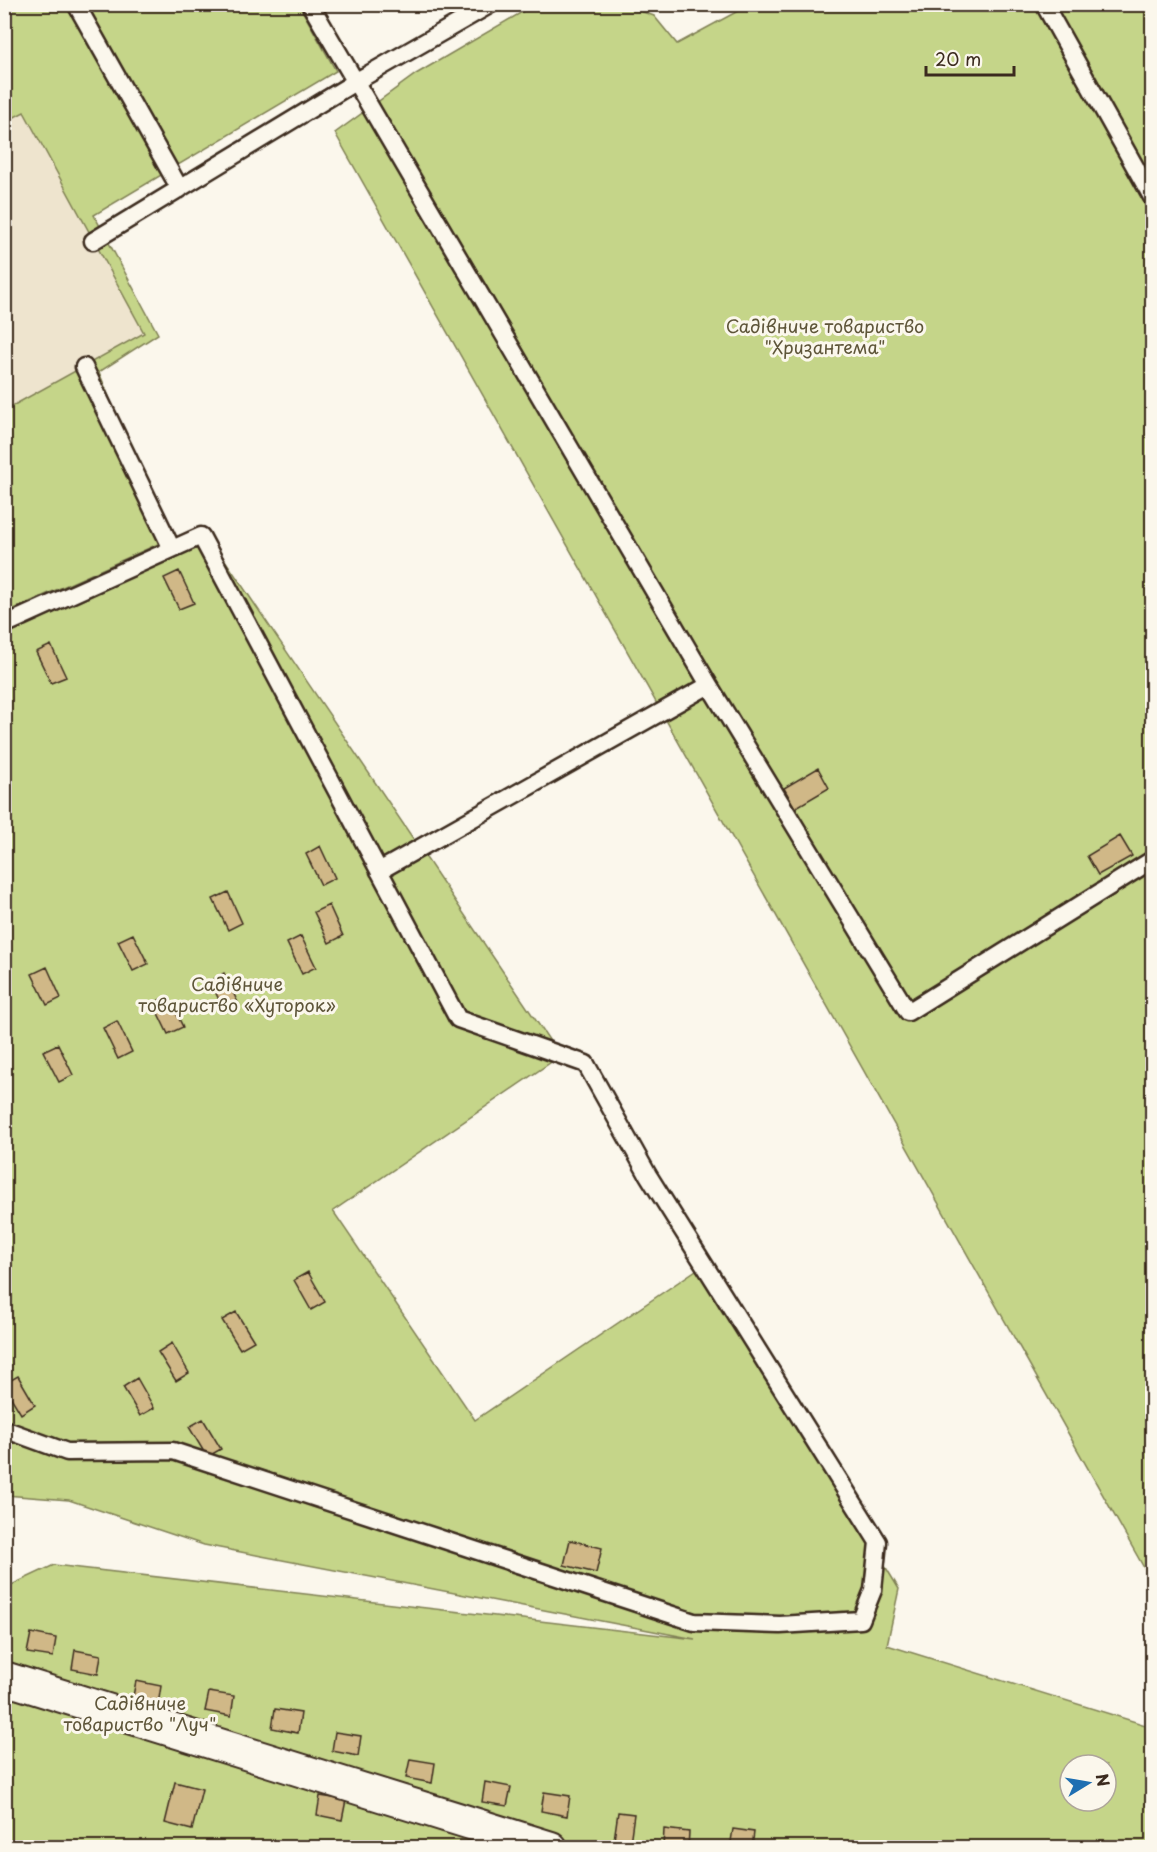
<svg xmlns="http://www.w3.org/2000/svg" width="1157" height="1852" font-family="'Playpen Sans',sans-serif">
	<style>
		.built { fill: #eee4ce }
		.green { fill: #c5d589; stroke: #808054; stroke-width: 1.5; fill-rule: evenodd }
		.building { fill: #d0b887; stroke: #3b2a1e; stroke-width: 1.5 }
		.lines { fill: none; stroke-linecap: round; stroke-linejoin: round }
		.service-casing { stroke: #3b2a1e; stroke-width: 21 }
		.minor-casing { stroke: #3b2a1e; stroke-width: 36 }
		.service { stroke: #fbf7ec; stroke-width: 16 }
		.minor { stroke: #fbf7ec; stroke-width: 32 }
		.labels { text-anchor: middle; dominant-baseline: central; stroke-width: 6; stroke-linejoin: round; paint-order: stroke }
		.park-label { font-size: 18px; fill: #5e5539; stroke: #fbf7ec }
	</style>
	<rect width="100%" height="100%" fill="#fbf7ec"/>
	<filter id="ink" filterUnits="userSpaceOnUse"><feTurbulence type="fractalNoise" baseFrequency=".0167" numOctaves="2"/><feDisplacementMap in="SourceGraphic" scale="12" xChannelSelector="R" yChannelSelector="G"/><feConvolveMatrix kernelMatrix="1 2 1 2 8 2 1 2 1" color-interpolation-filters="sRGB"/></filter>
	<g filter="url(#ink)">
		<path class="built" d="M 24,111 L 144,333 L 5,410 L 5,122 Z"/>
		<path class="green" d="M 5,5 L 299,5 L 336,71 L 94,215 L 158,334 L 99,372 L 167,540 L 5,613 L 5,410 L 144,333 L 24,112 L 5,122 Z
			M 534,5 L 624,5 L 654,16 L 677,44 L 749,5 L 1152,5 L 1152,1582 L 335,133 L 416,74 Z
			M 210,538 L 560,1056 L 333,1211 L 475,1420 L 702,1266 L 899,1589 L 887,1645 L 1152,1727 L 1152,1847 L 5,1847 L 5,1588 L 54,1565 L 695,1639 L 204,1545 L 69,1500 L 5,1495 L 4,633 ZM 1070,1765 L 1106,1765 L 1106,1801 L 1070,1801 Z"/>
		<path class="building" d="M 179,571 L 194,603 L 179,609 L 164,578 Z
			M 51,645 L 66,677 L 51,683 L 36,652 Z
			M 818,768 L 829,788 L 795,808 L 784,788 Z
			M 1120,836 L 1132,856 L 1098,875 L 1087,856 Z
			M 320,846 L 335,878 L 321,885 L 306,854 Z
			M 228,892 L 242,923 L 228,930 L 213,899 Z
			M 329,905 L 343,936 L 329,943 L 314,912 Z
			M 133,934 L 148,964 L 133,971 L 118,941 Z
			M 301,936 L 316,967 L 302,974 L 287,943 Z
			M 47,967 L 61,998 L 47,1005 L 32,974 Z
			M 224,973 L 239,1005 L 225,1012 L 210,981 Z
			M 168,996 L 183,1027 L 168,1034 L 153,1003 Z
			M 117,1021 L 132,1052 L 118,1059 L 103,1028 Z
			M 58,1044 L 73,1075 L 59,1082 L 43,1051 Z
			M 308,1272 L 325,1302 L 311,1310 L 294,1280 Z
			M 236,1312 L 254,1341 L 240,1349 L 222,1320 Z
			M 172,1343 L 189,1373 L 176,1381 L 158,1352 Z
			M 18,1376 L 35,1405 L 21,1414 L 4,1386 L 4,1384 Z
			M 137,1378 L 154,1408 L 140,1416 L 123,1387 Z
			M 203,1419 L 221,1449 L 207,1457 L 189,1427 Z
			M 570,1540 L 602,1548 L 596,1573 L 564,1565 Z
			M 31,1633 L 56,1638 L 53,1657 L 27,1653 Z
			M 75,1650 L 101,1655 L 98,1674 L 72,1669 Z
			M 136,1681 L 161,1686 L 158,1705 L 132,1701 Z
			M 209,1692 L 234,1696 L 231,1716 L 205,1711 Z
			M 275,1709 L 301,1713 L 298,1733 L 272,1728 Z
			M 335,1732 L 361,1736 L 358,1756 L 332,1751 Z
			M 410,1759 L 435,1763 L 432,1783 L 406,1778 Z
			M 175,1782 L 202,1789 L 192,1830 L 165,1823 Z
			M 485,1782 L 511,1787 L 507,1806 L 482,1802 Z
			M 544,1792 L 570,1796 L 567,1816 L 541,1811 Z
			M 320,1796 L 346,1800 L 342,1820 L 317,1815 Z
			M 618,1812 L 634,1814 L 630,1843 L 614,1840 Z
			M 664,1829 L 689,1832 L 688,1848 L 663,1848 Z
			M 733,1829 L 754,1832 L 752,1848 L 730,1848 Z"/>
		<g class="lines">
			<defs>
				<path id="service" d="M 76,4 L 180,189
					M 310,4 L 709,685 L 908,1012 L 1152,860
					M 1044,4 L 1152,197
					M 93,241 L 355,82 L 491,4
					M 84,367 L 172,549
					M 4,625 L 201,536 L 458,1019 L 586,1064 L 648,1175 L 878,1542 L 873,1590 L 861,1620 L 780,1625 L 694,1622 L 173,1451 L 67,1452 L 4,1429
					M 379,871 L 709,685"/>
				<path id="minor" d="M 4,1678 L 551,1848"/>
			</defs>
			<use href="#service" class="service-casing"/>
			<use href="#minor" class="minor-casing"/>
			<use href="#service" class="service"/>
			<use href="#minor" class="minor"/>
		</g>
	</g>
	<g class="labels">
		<g class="park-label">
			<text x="825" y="325">Садівниче товариство<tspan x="825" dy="21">"Хризантема"</tspan></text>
			<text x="237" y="983">Садівниче<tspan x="237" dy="21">товариство «Хуторок»</tspan></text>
			<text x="140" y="1702">Садівниче<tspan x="140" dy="21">товариство "Луч"</tspan></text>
		</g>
	</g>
	<rect width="1157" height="1852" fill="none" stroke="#fbf7ec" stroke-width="24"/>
	<rect x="12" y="12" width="1133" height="1828" fill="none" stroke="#3b2a1e" stroke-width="2" filter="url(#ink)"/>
	<g transform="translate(1088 1783) rotate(79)"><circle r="28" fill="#fbf7ec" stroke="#aea59a" stroke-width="1.5"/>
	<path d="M0-4.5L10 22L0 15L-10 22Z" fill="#1f6fb2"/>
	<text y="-9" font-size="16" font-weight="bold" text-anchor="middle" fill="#3b2a1e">N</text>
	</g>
	<path d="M926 66v9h88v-9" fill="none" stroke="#3b2a1e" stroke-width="3"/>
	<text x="935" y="66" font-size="18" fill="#3b2a1e" stroke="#fbf7ec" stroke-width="4.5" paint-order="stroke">20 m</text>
</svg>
